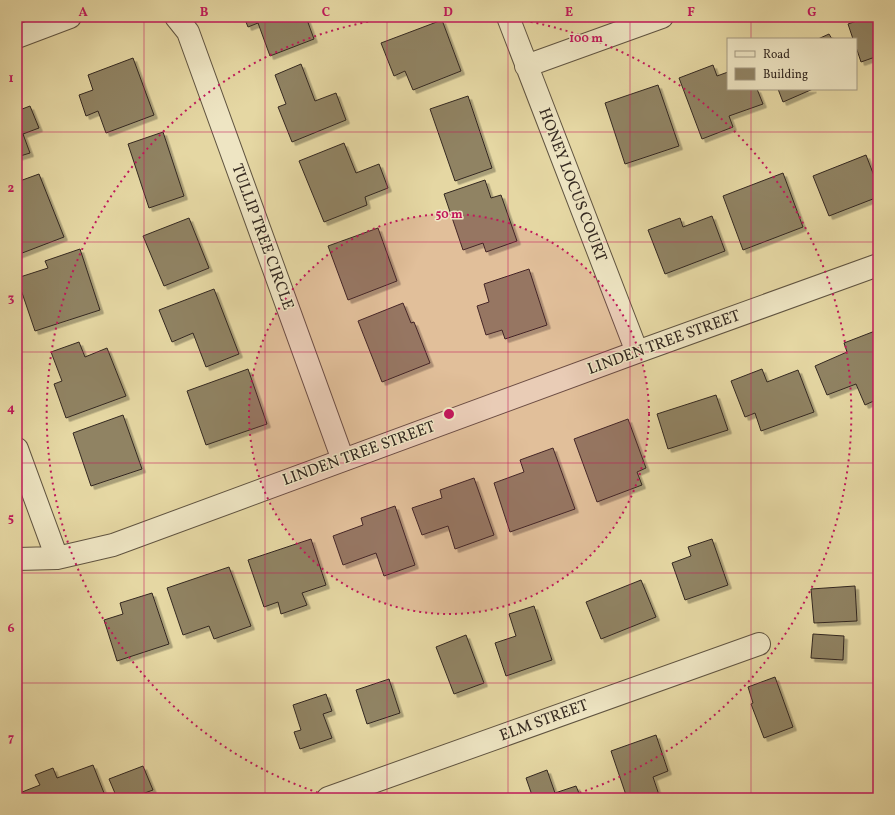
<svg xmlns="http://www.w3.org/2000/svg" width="895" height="815" font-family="Vollkorn,serif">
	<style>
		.building { fill: #908364; stroke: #332820; filter: url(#shadow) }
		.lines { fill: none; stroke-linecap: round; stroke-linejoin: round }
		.minor-casing { stroke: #605441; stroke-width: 24 }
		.minor { stroke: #eee5c3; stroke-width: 22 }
		.grid { fill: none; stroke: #c2185b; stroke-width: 1; stroke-opacity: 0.55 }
		.ring { fill: none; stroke: #c2185b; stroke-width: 2; stroke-dasharray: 2 4 }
		.labels { text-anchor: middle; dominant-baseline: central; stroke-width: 3; stroke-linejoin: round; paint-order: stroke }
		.street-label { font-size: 16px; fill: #332820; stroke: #eee5c3 }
		.centre { fill: #c2185b; stroke: #eee5c3; stroke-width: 2 }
		.ring-label { font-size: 12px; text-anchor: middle; font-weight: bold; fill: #c2185b; stroke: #eee5c3; stroke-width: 3; stroke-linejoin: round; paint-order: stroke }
		.neatline { fill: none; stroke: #c2185b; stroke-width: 1.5 }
		.grid-label { font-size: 13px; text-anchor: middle; font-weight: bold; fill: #c2185b }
	</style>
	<defs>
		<filter id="shadow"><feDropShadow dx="3.5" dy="3.5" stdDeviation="0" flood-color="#0004"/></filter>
	</defs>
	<rect width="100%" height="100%" fill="#e5d7a3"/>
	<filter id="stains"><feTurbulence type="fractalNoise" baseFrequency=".005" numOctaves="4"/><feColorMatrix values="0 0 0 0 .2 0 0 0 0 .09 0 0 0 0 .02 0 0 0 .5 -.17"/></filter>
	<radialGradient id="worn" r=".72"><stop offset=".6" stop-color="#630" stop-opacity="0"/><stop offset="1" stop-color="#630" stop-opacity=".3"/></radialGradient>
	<path class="building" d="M 244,17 L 306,17 L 314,39 L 270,56 L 258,23 L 248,27 Z
		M 868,17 L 878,17 L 878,56 L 861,62 L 856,47 L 856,39 L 853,39 L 848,24 Z
		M 442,20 L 461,71 L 413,90 L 405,71 L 394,76 L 381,43 Z
		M 829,34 L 832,39 L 818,39 Z
		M 133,58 L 154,115 L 106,133 L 98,111 L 86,116 L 79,95 L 93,90 L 88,75 Z
		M 301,64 L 315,101 L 336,93 L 346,120 L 292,142 L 278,107 L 286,104 L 275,75 Z
		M 713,65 L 717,76 L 728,72 L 728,89 L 757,89 L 763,104 L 729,116 L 733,127 L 702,139 L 679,78 Z
		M 658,85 L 679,146 L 625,164 L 605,103 Z
		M 778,89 L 813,89 L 783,102 Z
		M 468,96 L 492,168 L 455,181 L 430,109 Z
		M 30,106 L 39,128 L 23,134 L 30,153 L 17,157 L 17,111 Z
		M 163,132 L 184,196 L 149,208 L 128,144 Z
		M 344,143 L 356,173 L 379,164 L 388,188 L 365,197 L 367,205 L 324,222 L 299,161 Z
		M 866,155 L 878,186 L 878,197 L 829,216 L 813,176 Z
		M 783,173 L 803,227 L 743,250 L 723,196 Z
		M 39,174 L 64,237 L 17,255 L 17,182 Z
		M 485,180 L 491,198 L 501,195 L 517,241 L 486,252 L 483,243 L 463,250 L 444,194 Z
		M 712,216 L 725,251 L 665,274 L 648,230 L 680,218 L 683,227 Z
		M 189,218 L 209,268 L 164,286 L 143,236 Z
		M 378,228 L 397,281 L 348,300 L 328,246 Z
		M 80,249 L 100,310 L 35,331 L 17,278 L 48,268 L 45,261 Z
		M 529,269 L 547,325 L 505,339 L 502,330 L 486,335 L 477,306 L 489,302 L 484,284 Z
		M 214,289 L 239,354 L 206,367 L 193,333 L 172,342 L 159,310 Z
		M 403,303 L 411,323 L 414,322 L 430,363 L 382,382 L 358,321 Z
		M 875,331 L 878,339 L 878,399 L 865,405 L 856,384 L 827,395 L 815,366 L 847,352 L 844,343 Z
		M 79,342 L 85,357 L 107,348 L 126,396 L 66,418 L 54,384 L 62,381 L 51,352 Z
		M 248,369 L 267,424 L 206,445 L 187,391 Z
		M 762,369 L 767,382 L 798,370 L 814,412 L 761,431 L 755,413 L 745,417 L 731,381 Z
		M 716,395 L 728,430 L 668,449 L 657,414 Z
		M 123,415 L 142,469 L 91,486 L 73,433 Z
		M 628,419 L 646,468 L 637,472 L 642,485 L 597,502 L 574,439 Z
		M 553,448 L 575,509 L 510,532 L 494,483 L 524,472 L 520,460 Z
		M 474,478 L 494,535 L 455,549 L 448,526 L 422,535 L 412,508 L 442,498 L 440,490 Z
		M 395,506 L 415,565 L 384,576 L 376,553 L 343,565 L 333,536 L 363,525 L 361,518 Z
		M 311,539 L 326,585 L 302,593 L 307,605 L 281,614 L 278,602 L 264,607 L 248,560 Z
		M 712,539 L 728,585 L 685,600 L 672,563 L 691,556 L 688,547 Z
		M 229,567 L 251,626 L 214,639 L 209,626 L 183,635 L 167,588 Z
		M 641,580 L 656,617 L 601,639 L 586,602 Z
		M 855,586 L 857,621 L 814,623 L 811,589 Z
		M 152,593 L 169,644 L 117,661 L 104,620 L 123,614 L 120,603 Z
		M 534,606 L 552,660 L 506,676 L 495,643 L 516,636 L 509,614 Z
		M 813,634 L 844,636 L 843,660 L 811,658 Z
		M 466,635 L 484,683 L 454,694 L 436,647 Z
		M 775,677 L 793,727 L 764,738 L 751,704 L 753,703 L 748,687 Z
		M 389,679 L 400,713 L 367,724 L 356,690 Z
		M 326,694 L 332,711 L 323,714 L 332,738 L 300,749 L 294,732 L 301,730 L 293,705 Z
		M 656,735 L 668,771 L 653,777 L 659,795 L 651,798 L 627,798 L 611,751 Z
		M 93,765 L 106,798 L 17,798 L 17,794 L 40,785 L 35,775 L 53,768 L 57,778 Z
		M 143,766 L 153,790 L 131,798 L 117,798 L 109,779 Z
		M 547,770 L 555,793 L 576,786 L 581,798 L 533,798 L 526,778 Z"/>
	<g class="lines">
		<defs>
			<path id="minor" d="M 176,17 L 188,32 L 343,460
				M 508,17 L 637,352
				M 17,37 L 70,17
				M 526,66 L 662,17
				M 17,449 L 57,558
				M 17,559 L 57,558 L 113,545 L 637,352 L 878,265
				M 328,798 L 759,644"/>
		</defs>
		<use href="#minor" class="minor-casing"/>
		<use href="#minor" class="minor"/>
	</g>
	<path class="grid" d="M 144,17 L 144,798M 265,17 L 265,798M 387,17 L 387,798M 508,17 L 508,798M 630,17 L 630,798M 751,17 L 751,39M 751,89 L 751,798M 17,132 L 878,132M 17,242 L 878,242M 17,352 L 878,352M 17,463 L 878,463M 17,573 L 878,573M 17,683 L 878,683"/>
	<circle cx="449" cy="414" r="200" fill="#c2185b" fill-opacity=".12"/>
	<g class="ring">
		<circle cx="449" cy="414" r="200"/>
		<path d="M335 798A400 400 0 0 1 397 17M501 17A400 400 0 0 1 563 798"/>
	</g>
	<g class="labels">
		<g class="street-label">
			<text transform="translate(572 185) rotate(69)">HONEY LOCUS COURT</text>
			<text transform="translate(262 237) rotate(70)">TULLIP TREE CIRCLE</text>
			<text transform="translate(664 343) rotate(-20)">LINDEN TREE STREET</text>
			<text transform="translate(359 454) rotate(-20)">LINDEN TREE STREET</text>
			<text transform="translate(544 721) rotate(-20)">ELM STREET</text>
		</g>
	</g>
	<circle cx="449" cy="414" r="6" class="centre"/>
	<g class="ring-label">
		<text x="586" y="42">100 m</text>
		<text x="449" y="218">50 m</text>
	</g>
	<rect width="895" height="815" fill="none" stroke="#e5d7a3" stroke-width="44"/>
	<rect x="727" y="38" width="130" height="52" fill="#eee5c3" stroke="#a39982"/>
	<rect x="735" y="51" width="20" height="6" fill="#eee5c3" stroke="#a39982"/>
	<text x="763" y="58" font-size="12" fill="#332820">Road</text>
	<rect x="735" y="68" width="20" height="12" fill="#908364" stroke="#a39982"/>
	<text x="763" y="78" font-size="12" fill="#332820">Building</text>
	<rect x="22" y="22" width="851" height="771" class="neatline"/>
	<g class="grid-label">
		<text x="83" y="16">A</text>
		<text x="204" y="16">B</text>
		<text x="326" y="16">C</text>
		<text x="448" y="16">D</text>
		<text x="569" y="16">E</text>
		<text x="691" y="16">F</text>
		<text x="812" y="16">G</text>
		<text x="11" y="82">1</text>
		<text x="11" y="192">2</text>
		<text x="11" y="302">3</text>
		<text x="11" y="412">4</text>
		<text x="11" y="522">5</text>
		<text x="11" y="632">6</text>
		<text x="11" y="742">7</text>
	</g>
	<rect width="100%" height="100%" filter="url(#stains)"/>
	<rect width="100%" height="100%" fill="url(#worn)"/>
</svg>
